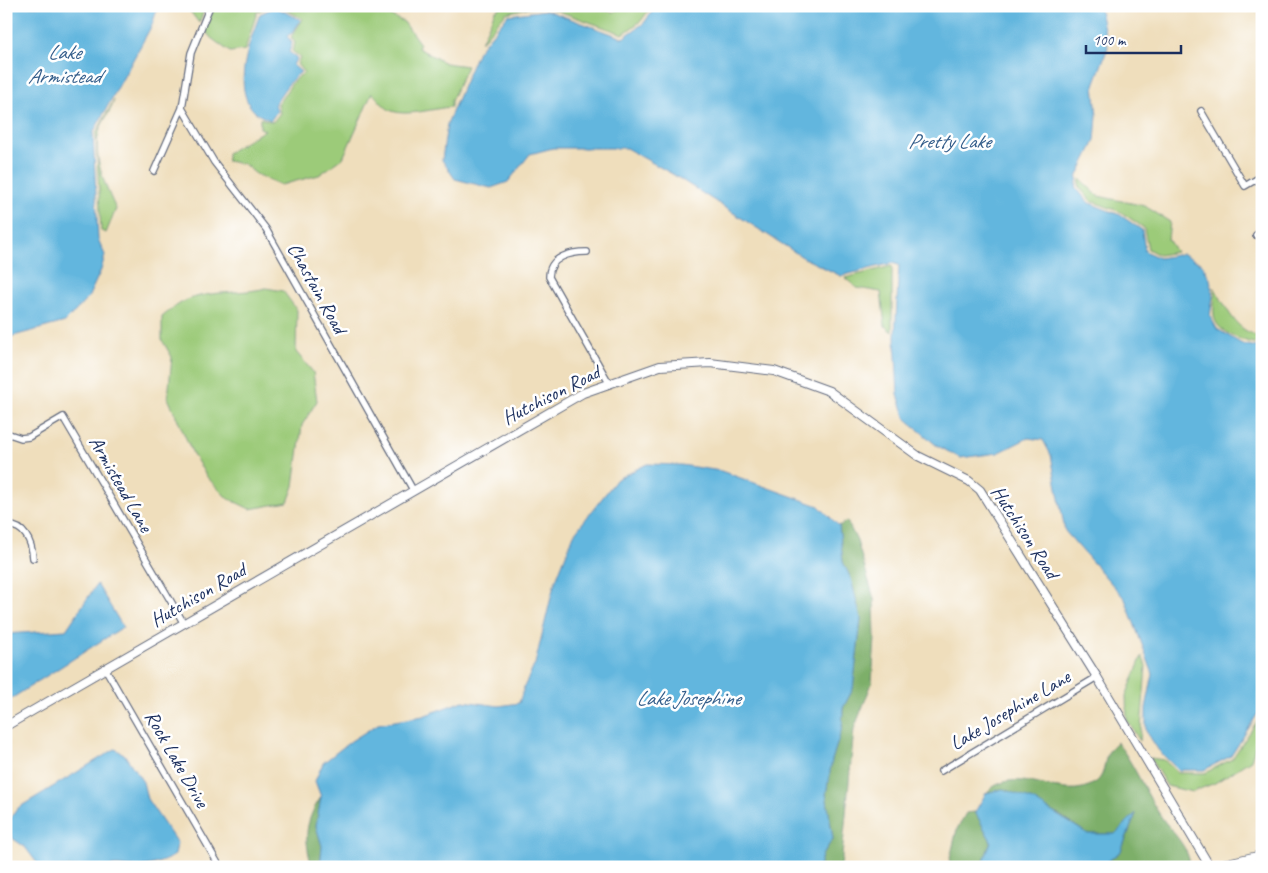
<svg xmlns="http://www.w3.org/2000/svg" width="1268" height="873" font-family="Caveat,sans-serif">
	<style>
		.green { fill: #9ccb79; stroke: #5c7d6c }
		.forest { fill: #7daf69; stroke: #4c6f64 }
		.water { fill: #62b6de; stroke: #3e729e }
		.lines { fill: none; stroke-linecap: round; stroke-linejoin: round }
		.minor-casing { stroke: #656c7f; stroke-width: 8 }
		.tertiary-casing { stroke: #656c7f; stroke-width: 10 }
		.minor { stroke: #fff; stroke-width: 5.5 }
		.tertiary { stroke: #fff; stroke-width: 8 }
		.labels { text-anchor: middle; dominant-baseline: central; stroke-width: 5; stroke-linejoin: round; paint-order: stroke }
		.street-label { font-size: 20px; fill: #1b2f5e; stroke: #fff }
		.water-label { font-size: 21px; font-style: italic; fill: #345e8b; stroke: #fff }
	</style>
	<rect width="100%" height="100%" fill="#fff"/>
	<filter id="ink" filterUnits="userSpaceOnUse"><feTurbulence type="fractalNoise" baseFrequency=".02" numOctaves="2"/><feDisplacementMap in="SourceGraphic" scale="10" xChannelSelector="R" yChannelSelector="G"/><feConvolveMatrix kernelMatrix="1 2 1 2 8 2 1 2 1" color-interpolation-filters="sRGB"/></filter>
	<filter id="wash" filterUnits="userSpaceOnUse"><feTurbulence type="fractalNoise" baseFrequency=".0096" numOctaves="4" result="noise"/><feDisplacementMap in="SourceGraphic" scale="20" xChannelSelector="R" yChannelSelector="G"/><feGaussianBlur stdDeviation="1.12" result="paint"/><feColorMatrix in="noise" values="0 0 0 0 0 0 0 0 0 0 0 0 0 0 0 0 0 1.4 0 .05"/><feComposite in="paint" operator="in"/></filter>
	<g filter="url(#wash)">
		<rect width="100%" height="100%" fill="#efdebc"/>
		<path class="green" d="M 186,6 L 206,6 L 199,23 Z
			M 214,6 L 269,6 L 257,12 L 245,50 L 230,52 L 211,38 L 204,29 Z
			M 279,6 L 377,6 L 379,10 L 404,22 L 420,44 L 418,48 L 445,63 L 467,66 L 451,101 L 451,107 C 435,108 407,117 392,111 C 385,109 378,98 372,93 L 343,158 L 319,175 L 281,185 L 256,174 L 244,164 L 227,161 L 227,153 L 265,130 L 260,128 L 260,118 L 273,122 L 280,113 L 278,104 L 294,80 L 304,73 L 297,64 L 300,57 L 292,51 L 295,43 L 291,37 L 303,19 Z
			M 501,6 L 587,6 L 614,12 L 622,6 L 652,6 L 641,21 L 623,34 L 547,7 L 527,8 L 506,13 L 481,42 L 495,11 Z
			M 114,100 C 111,112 102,121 99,132 C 92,157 106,188 116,209 L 106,233 L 101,231 L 96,134 Z
			M 1080,179 L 1098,196 L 1145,206 L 1170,222 L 1168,239 L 1176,252 L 1159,255 L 1148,249 L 1144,228 L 1121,212 L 1091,201 L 1079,187 Z
			M 892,266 L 892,332 L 885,326 L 881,292 L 857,288 L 845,278 Z
			M 1214,287 C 1228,309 1234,331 1262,337 L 1262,345 C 1247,342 1215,334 1214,315 C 1213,305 1216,296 1214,287 Z
			M 266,288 L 283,291 L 297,310 L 296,352 L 313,372 L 317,401 L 302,425 L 294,486 L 288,502 L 250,509 L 227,498 L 207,477 L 193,454 L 168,398 L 172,357 L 162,340 L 162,317 C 168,312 174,307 181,303 C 206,289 239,295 266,288 Z
			M 1142,656 L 1146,666 L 1140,741 L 1127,720 L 1126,696 Z
			M 1262,714 L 1262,725 L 1251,760 L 1215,783 L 1192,792 L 1167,786 L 1150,758 L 1164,760 L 1178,773 L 1205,773 L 1232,759 Z"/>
		<path class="forest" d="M 847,521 L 857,541 L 874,599 L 875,638 L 872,683 L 854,729 L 841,867 L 819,867 L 822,855 L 833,839 L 826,794 L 832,760 L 842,728 L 843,708 L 853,689 L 861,619 L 851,579 L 843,562 L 839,526 Z
			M 1117,742 C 1135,765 1145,793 1162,818 C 1172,832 1190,848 1190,867 L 1101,867 L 1121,851 L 1136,814 L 1115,834 L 1088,834 L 1059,815 L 1003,789 L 986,793 C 1017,760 1061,806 1096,782 C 1104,776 1104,766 1106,758 C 1107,752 1113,746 1117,742 Z
			M 321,797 L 316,826 L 322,846 L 320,867 L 312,867 C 304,838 304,823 321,797 Z
			M 975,812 L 991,841 L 982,867 L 948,867 L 957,829 L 966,813 Z"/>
		<path class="water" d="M 6,6 L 158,6 L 152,25 L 93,133 L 98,239 L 105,255 L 101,270 L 88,298 L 65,322 L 6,338 Z
			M 656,6 L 1099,6 L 1108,47 L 1094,85 L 1097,116 L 1095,141 L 1078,175 L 1076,188 L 1089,203 L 1120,215 L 1142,230 L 1145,251 L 1159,258 L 1183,254 L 1202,264 L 1210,279 L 1213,297 L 1210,316 L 1217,329 L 1242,344 L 1262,348 L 1262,707 L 1231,756 L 1204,770 L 1178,770 L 1159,751 L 1146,731 L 1146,708 L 1153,674 L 1125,599 L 1065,531 L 1051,455 L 1043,440 L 1028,438 L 998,453 L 960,458 L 936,445 L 906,419 L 898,395 L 895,337 L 899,265 L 892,263 L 841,276 L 804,258 L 674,175 L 626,148 L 553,148 L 530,154 L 508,182 L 491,188 L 455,179 L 442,160 L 447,124 L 478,51 L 508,15 L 546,10 L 623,38 L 644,23 Z
			M 275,7 L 301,20 L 292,33 L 287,36 L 292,43 L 289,52 L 297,58 L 293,65 L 301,72 C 289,81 284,90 275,103 L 277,111 L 271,120 C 266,118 260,116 256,113 C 230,90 250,41 260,14 Z
			M 647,464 L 681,465 L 721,471 L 819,506 L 839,526 L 843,562 L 851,579 L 861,619 L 853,689 L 843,708 L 842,728 L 832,760 L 826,794 L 833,839 L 822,855 L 819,867 L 320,867 L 322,846 L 316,826 L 321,797 L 315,781 L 323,763 L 351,741 L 378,724 L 423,716 L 463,701 L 499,706 L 519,703 L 524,687 L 535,664 L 554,585 L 574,534 L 617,479 Z
			M 97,584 L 123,627 L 6,702 L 6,634 L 66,630 Z
			M 115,749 L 124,754 L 143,782 L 147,799 L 177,843 L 175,855 C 164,862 147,867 133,867 C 125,867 116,864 109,867 L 40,867 L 25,847 L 12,838 L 7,828 L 11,817 L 18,808 Z
			M 1003,789 L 1033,800 L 1088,834 L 1115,834 L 1136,813 L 1121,851 L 1101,867 L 982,867 L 991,841 L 975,812 L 986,793 Z"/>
	</g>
	<g filter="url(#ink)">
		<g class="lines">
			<defs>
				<path id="minor" d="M 210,6 L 191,53 L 182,108 L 214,162 L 266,229 L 413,490
					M 1201,111 L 1245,186 L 1262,176
					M 154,171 L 182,108
					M 1256,235 L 1262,231
					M 587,252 C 570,252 549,257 549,277 L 609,383
					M 6,433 L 21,438 L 29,437 L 63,417 L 183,622
					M 6,526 C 24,524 32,542 33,558
					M 105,668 L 220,867
					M 941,771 L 1097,677"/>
				<path id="tertiary" d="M 6,726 L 583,393 L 660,366 L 710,363 L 774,371 L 829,391 L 918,456 L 969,481 L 980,490 L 1097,677 L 1210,867 L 1262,855"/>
			</defs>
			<use href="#minor" class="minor-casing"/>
			<use href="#tertiary" class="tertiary-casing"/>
			<use href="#minor" class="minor"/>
			<use href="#tertiary" class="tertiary"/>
		</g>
	</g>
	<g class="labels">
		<g class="street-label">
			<text transform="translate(317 288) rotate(61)">Chastain Road</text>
			<text transform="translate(551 395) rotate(-27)">Hutchison Road</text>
			<text transform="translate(121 484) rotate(60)">Armistead Lane</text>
			<text transform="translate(1025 532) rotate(57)">Hutchison Road</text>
			<text transform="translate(198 595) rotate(-30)">Hutchison Road</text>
			<text transform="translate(1010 710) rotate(-31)">Lake Josephine Lane</text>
			<text transform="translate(177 759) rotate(60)">Rock Lake Drive</text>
		</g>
		<g class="water-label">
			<text x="64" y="52">Lake<tspan x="64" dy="24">Armistead</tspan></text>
			<text x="949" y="141">Pretty Lake</text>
			<text x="688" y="698">Lake Josephine</text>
		</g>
	</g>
	<rect width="1268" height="873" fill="none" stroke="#fff" stroke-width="25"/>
	<path d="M1086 45v8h95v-8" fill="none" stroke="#1b2f5e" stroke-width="2.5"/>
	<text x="1093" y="45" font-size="15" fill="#1b2f5e" stroke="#ffffff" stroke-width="4" paint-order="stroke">100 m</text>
</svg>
